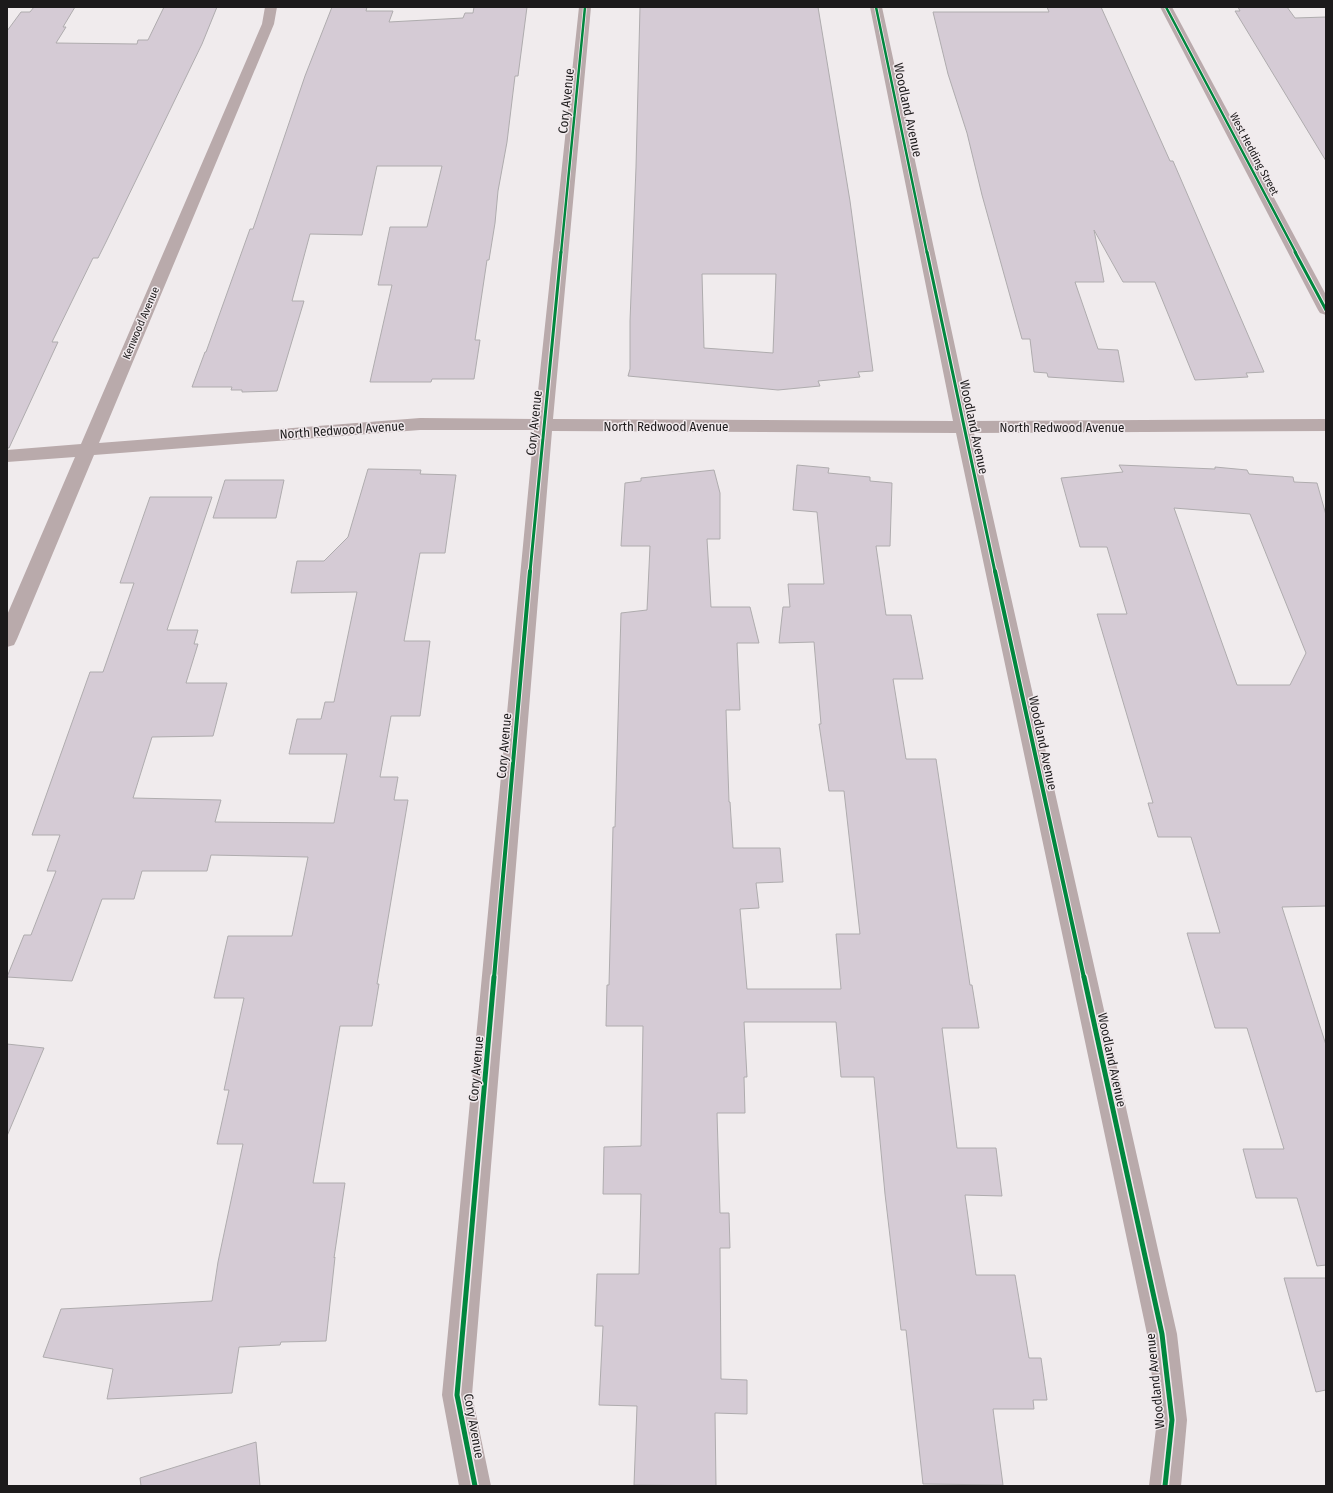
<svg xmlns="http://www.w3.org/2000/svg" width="1333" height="1493" font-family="'Fira Sans Condensed',sans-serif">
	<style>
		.building { fill: #d5cbd5; stroke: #afacae; fill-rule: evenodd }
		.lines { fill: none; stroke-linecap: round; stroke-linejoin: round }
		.minor { fill: #b9aaab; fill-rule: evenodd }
		.major { fill: #baaaac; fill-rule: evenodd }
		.cycleway-far3-casing { stroke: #f1eaed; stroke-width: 4 }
		.cycleway-far2-casing { stroke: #f1eaed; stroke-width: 5 }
		.cycleway-far1-casing { stroke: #f1eaed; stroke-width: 6 }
		.cycleway-casing { stroke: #f1eaed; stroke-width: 8 }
		.cycleway-far3 { stroke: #00873e; stroke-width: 2.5 }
		.cycleway-far2 { stroke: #00873e; stroke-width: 3 }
		.cycleway-far1 { stroke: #00873e; stroke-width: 4 }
		.cycleway { stroke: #00873e; stroke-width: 5 }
		.labels { text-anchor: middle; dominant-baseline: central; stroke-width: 3; stroke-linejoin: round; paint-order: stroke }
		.far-street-label { font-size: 11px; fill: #1c1a1b; stroke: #f1eaed }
		.street-label { font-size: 13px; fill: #1c1a1b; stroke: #f1eaed }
	</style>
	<rect width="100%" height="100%" fill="#f0ebed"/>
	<path class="building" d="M 34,7 L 75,7 L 63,27 L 66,27 L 56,43 L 137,44 L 138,40 L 148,40 L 164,7 L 217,7 L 202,44 L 106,242 L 98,258 L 93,258 L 52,342 L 58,342 L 9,448 L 7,448 L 7,31 L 21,12 L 30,12 Z
		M 332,7 L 367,7 L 366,11 L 393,11 L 389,22 L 463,18 L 465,13 L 473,13 L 474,7 L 527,7 L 518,76 L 515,76 L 507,142 L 498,191 L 495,223 L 489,260 L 487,260 L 475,340 L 480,340 L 474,379 L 432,379 L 431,382 L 370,382 L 392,285 L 378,285 L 390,227 L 427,227 L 442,166 L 377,166 L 362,235 L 310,234 L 292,301 L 304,301 L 277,391 L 242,392 L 242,390 L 231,390 L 232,387 L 192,387 L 205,352 L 206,352 L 250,229 L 253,229 L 305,76 Z
		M 640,7 L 818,7 L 850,201 L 873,371 L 858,372 L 860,377 L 818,381 L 820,386 L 778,390 L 628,376 L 630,369 L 630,321 L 636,167 ZM 702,274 L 776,274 L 773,353 L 704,348 Z
		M 1047,7 L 1101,7 L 1170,161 L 1173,161 L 1264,372 L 1246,373 L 1248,377 L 1195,380 L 1155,282 L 1123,282 L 1094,230 L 1104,282 L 1075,282 L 1098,349 L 1118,350 L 1124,382 L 1048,377 L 1047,373 L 1034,372 L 1030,339 L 1022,339 L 982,195 L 967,133 L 948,74 L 933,12 L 1049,12 Z
		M 1238,7 L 1287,7 L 1295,18 L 1326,17 L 1326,161 L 1235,11 L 1240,11 Z
		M 797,465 L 829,468 L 828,473 L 870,477 L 870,481 L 892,483 L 890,546 L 876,546 L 886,615 L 911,615 L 923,679 L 893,679 L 906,759 L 936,759 L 970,985 L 972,985 L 979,1028 L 942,1028 L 957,1148 L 996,1148 L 1002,1196 L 965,1195 L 976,1275 L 1015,1275 L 1029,1358 L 1041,1358 L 1047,1400 L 1033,1400 L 1034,1409 L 993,1409 L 1003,1485 L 923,1484 L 906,1330 L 901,1330 L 885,1194 L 874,1077 L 841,1077 L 836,1022 L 744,1022 L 747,1077 L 744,1077 L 745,1113 L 717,1113 L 720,1213 L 729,1213 L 730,1248 L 720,1248 L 721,1379 L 747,1380 L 747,1414 L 715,1413 L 716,1486 L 634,1485 L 637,1406 L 599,1405 L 603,1326 L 595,1326 L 597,1274 L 639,1274 L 641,1194 L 603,1194 L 604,1147 L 641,1146 L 643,1026 L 606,1026 L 607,985 L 609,985 L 613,827 L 615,827 L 621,613 L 647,610 L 650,546 L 621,546 L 625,483 L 641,481 L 641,478 L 714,470 L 720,493 L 720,539 L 707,539 L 711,607 L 750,607 L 759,643 L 737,643 L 740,710 L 726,710 L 729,802 L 730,802 L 733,848 L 780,848 L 783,882 L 756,883 L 759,908 L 740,909 L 747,989 L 841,989 L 836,934 L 860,934 L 844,791 L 829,791 L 819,724 L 821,724 L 814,642 L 779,643 L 783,607 L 790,607 L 788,584 L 824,584 L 817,512 L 793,510 Z
		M 1119,465 L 1215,469 L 1215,467 L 1247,470 L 1249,474 L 1293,477 L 1294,482 L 1317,483 L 1326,515 L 1326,906 L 1282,907 L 1326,1045 L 1326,1265 L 1317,1266 L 1297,1198 L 1256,1198 L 1243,1149 L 1284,1149 L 1247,1028 L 1215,1028 L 1187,933 L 1220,933 L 1191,837 L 1158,837 L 1148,803 L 1153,803 L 1097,614 L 1127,614 L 1107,547 L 1080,547 L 1061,478 L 1123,472 ZM 1174,508 L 1250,514 L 1306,653 L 1290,685 L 1237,685 Z
		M 368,469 L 421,470 L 420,474 L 456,475 L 445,553 L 420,553 L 404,641 L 430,641 L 420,716 L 391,716 L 380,777 L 398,777 L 394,800 L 408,800 L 377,984 L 379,984 L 372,1026 L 340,1026 L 313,1183 L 345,1183 L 334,1258 L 335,1257 L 326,1341 L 281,1342 L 280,1345 L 239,1347 L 232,1393 L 107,1399 L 113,1369 L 43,1357 L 61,1309 L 212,1301 L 218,1262 L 243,1144 L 217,1144 L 229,1090 L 224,1090 L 244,998 L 214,998 L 228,936 L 292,936 L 308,857 L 211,855 L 207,871 L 142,871 L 134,899 L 102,899 L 72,981 L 7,977 L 24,935 L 31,935 L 56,871 L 47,871 L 60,835 L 32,835 L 90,672 L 103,672 L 134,583 L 120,583 L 150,497 L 212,497 L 167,630 L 198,630 L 194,644 L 198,644 L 186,683 L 227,683 L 213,736 L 152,737 L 133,798 L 221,800 L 215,822 L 334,823 L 347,754 L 289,754 L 297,719 L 321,719 L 325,702 L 334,702 L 357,592 L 291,593 L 297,561 L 324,561 L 348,537 Z
		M 225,480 L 284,480 L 276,518 L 213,518 Z
		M 7,1044 L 44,1048 L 7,1136 Z
		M 1284,1278 L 1326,1278 L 1326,1390 L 1316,1392 Z
		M 256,1442 L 260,1486 L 141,1486 L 140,1478 Z"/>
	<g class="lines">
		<path class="minor" d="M 265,7 L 277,7 L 274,24 L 99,443 L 420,418 L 535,419 L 579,7 L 591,7 L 553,419 L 953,421 L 870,7 L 882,7 L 971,421 L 1326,419 L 1326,431 L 974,433 L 1177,1334 L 1187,1420 L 1181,1486 L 1149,1486 L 1157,1420 L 1147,1334 L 956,433 L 552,431 L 472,1395 L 491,1486 L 459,1486 L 442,1395 L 534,430 L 420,430 L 94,455 L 17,639 L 14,645 L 7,647 L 7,615 L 75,457 L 7,462 L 7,450 L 81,444 L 262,24 Z"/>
		<path class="major" d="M 1160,7 L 1172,7 L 1326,295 L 1326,315 L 1320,313 L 1318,310 Z"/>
		<defs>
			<path id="cycleway-far3" d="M 876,7 L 927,253
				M 1166,7 L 1296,253
				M 561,253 L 585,7"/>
			<path id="cycleway-far2" d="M 927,252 L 995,572
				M 1295,252 L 1326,310
				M 530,572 L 561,252"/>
			<path id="cycleway-far1" d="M 995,571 L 1084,978
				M 494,978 L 530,571"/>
			<path id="cycleway" d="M 1084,977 L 1162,1334 L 1172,1420 L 1165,1486
				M 475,1486 L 457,1395 L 494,977"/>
		</defs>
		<use href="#cycleway-far3" class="cycleway-far3-casing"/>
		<use href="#cycleway-far2" class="cycleway-far2-casing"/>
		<use href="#cycleway-far1" class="cycleway-far1-casing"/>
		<use href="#cycleway" class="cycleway-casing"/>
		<use href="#cycleway-far3" class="cycleway-far3"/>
		<use href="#cycleway-far2" class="cycleway-far2"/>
		<use href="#cycleway-far1" class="cycleway-far1"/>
		<use href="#cycleway" class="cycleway"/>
	</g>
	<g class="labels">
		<g class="far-street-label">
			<text transform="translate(1254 154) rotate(62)">West Hedding Street</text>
			<text transform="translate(141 323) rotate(-67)">Kenwood Avenue</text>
		</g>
		<g class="street-label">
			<text transform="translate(566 101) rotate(-84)">Cory Avenue</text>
			<text transform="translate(908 110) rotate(78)">Woodland Avenue</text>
			<text transform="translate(534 423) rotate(-84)">Cory Avenue</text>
			<text x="666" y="426">North Redwood Avenue</text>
			<text transform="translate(974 427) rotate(78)">Woodland Avenue</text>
			<text x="1062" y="427">North Redwood Avenue</text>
			<text transform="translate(342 430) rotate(-4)">North Redwood Avenue</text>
			<text transform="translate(1043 743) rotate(78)">Woodland Avenue</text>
			<text transform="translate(504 746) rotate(-85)">Cory Avenue</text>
			<text transform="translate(1112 1060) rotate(78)">Woodland Avenue</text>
			<text transform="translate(476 1069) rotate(-85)">Cory Avenue</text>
			<text transform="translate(1155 1381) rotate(-96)">Woodland Avenue</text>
			<text transform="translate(474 1426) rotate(80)">Cory Avenue</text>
		</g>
	</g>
	<rect width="1333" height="1493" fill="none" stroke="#1c1a1b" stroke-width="16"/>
</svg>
